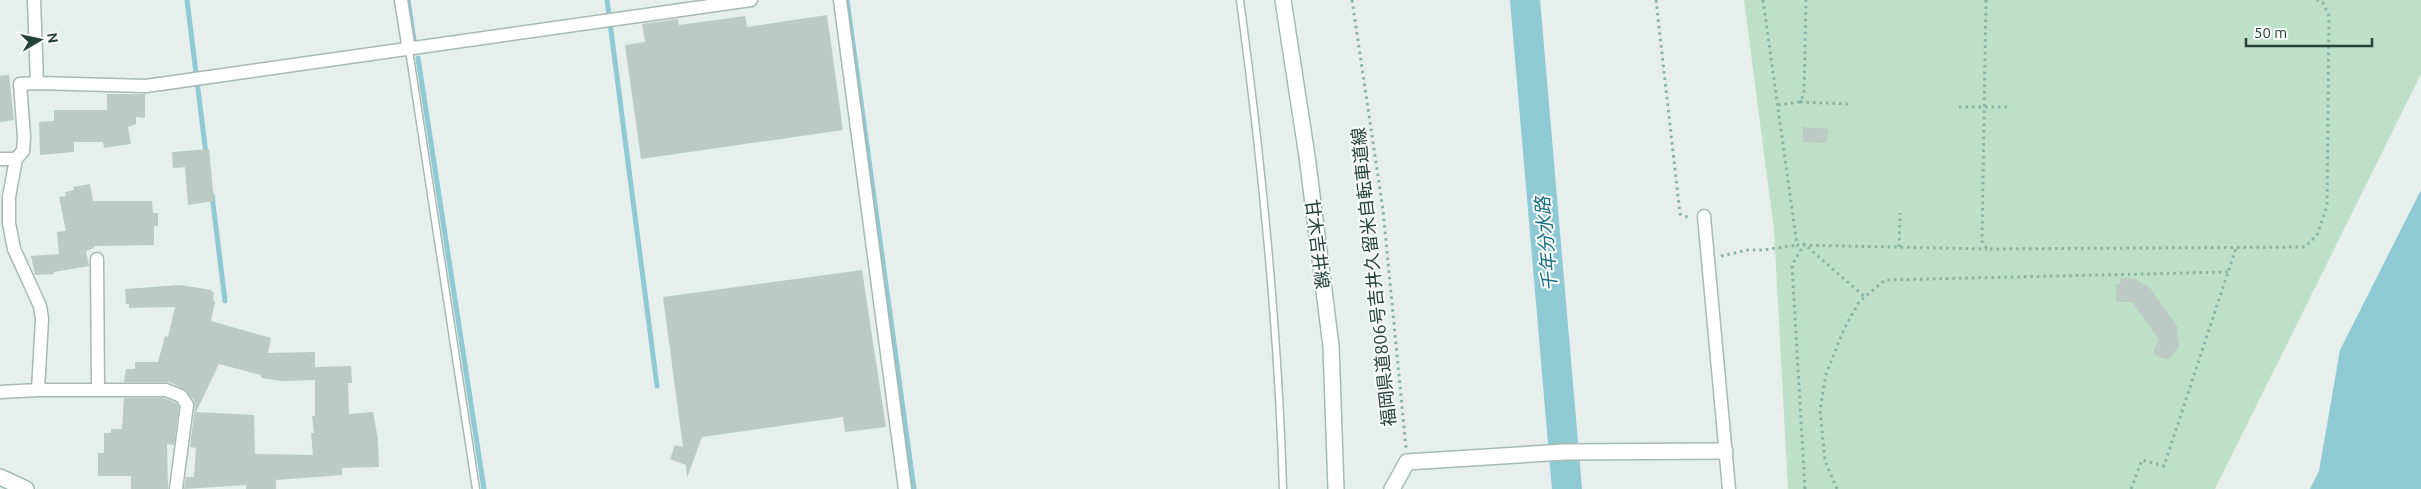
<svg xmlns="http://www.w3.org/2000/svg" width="2421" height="489" font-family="Ubuntu,'Noto Sans JP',sans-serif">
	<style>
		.green { fill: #bfe0c8 }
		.water { fill: #8ec9d4 }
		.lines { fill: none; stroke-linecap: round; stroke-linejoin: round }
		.stream { stroke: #8ec9d4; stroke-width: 5 }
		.river { stroke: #8ec9d4; stroke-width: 30 }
		.building { fill: #bbcac4; fill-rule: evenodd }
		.lane-casing { stroke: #a8b8b2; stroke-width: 9 }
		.street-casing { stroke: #a8b8b2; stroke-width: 15 }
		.secondary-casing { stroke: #a4bbb3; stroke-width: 18 }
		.path { stroke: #86b3a5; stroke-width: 3; stroke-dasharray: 2.5 4; stroke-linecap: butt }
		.lane { stroke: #fff; stroke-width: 6 }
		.street { stroke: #fff; stroke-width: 12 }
		.secondary { stroke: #fff; stroke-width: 15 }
		.labels { text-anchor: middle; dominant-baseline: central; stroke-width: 4; stroke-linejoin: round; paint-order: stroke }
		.street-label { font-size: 18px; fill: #24423a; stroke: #f7fbf9 }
		.water-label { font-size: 19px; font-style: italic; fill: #1c6f80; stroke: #f7fbf9 }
	</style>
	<rect width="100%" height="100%" fill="#e6efeb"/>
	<path class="green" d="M 1744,0 L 2421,0 L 2421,74 L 2215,489 L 1788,489 L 1774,230 Z"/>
	<path class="water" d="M 2421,190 L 2421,489 L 2310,489 L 2319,471 L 2340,350 Z"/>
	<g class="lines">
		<path class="stream" d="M 187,0 L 206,154
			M 408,0 L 414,40
			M 607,0 L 657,386
			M 847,0 L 914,489
			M 418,58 L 484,489
			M 212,195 L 225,301"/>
		<path class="river" d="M 1525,0 L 1567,489"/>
	</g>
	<path class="building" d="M 827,15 L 843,130 L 641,159 L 625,45 L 645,42 L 642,24 L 678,19 L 679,25 L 745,16 L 747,27 Z
		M 9,75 L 14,120 L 0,122 L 0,76 Z
		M 107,94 L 145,94 L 145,118 L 136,117 L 136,124 L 128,127 L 131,144 L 104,148 L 103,142 L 74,142 L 74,152 L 40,155 L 39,122 L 54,121 L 54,110 L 107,110 Z
		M 1803,127 L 1828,129 L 1827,143 L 1803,142 Z
		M 209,149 L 214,201 L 188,205 L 185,167 L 173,168 L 172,152 Z
		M 90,184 L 93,201 L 152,201 L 153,213 L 158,213 L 158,226 L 154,226 L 154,245 L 94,246 L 94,248 L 86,251 L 89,266 L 53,272 L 54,274 L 35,275 L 31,256 L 59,254 L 57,232 L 66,231 L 59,197 L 66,196 L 65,192 L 74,190 L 73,187 Z
		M 862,270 L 886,427 L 845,432 L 843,417 L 702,437 L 687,478 L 686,465 L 670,459 L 675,445 L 683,447 L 663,297 Z
		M 2121,278 L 2135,279 L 2150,288 L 2177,326 L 2179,347 L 2168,360 L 2153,354 L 2158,339 L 2132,302 L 2116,302 L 2116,284 L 2120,284 Z
		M 180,285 L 211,290 L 214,293 L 213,301 L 215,301 L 211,321 L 271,338 L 268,353 L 315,352 L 315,367 L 351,366 L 352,383 L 348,383 L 349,414 L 373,412 L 378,439 L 379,467 L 342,468 L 342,475 L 276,480 L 276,489 L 246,489 L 246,485 L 184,489 L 186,477 L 194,477 L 196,448 L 190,447 L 195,406 L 194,400 L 184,389 L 169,382 L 124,382 L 126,369 L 135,369 L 135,362 L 158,362 L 165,336 L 168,337 L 175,307 L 129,308 L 129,304 L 126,304 L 125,289 ZM 219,364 L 261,375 L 261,378 L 282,381 L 315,380 L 315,416 L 312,416 L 314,433 L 311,433 L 313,455 L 255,454 L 254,415 L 196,412 Z
		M 124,398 L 164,398 L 176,403 L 179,407 L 174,445 L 167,444 L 168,489 L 131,489 L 131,476 L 98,476 L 98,453 L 104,453 L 104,433 L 111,433 L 111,429 L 122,429 Z"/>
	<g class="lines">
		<defs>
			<path id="lane" d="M 1240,0 C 1262,163 1278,325 1283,489
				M 409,50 L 476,489"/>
			<path id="street" d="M 34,0 L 37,83
				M 401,0 L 409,50
				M 840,0 L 905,489
				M 0,159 L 16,159
				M 1704,216 L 1729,489
				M 97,259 L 98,389
				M 38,390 L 166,390 L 181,396 L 187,405 L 176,489
				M 0,392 L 38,390 L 42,319 L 40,306 L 14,249 L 9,223 L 9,197 L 16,159 L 23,151 L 24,137 L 20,84 L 37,83 L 146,86 L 751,0"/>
			<path id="secondary" d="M 1283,0 L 1307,156 L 1331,346 L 1336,489
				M 0,477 L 26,489
				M 1392,489 L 1407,462 L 1564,452 L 1725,451"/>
		</defs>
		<use href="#lane" class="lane-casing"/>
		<use href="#street" class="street-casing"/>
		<use href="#secondary" class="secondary-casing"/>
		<path class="path" d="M 1352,0 L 1383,210 L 1406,448
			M 1656,0 L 1680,214 L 1690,218
			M 1763,0 L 1797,245 L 1987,249
			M 1986,0 L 1982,241 L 1987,249 L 2305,247 L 2317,235 L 2327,206 L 2329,16 L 2323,3 L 2317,0
			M 1800,102 L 1848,104
			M 1778,105 L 1800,102 L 1804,94 L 1806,0
			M 1959,107 L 2007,107
			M 1899,247 L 1900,213
			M 1721,256 L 1748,250 L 1763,250 L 1797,245
			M 1805,489 L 1792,265 L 1804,244 L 1865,297
			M 1837,489 L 1825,461 L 1820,410 L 1826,374 L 1844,329 L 1859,302 L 1885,280 L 2228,272
			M 2131,489 L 2142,460 L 2164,466 L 2236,248"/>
		<use href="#lane" class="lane"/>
		<use href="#street" class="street"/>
		<use href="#secondary" class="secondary"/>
	</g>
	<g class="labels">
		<g class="street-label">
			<text transform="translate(1318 244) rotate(83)">甘木吉井線</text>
			<text transform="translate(1373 277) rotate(-96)">福岡県道806号吉井久留米自転車道線</text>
		</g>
		<g class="water-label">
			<text transform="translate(1546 244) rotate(-95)">千年分水路</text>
		</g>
	</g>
	<g transform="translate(40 40) rotate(81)" stroke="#f7fbf9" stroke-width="4" paint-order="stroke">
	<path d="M0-4L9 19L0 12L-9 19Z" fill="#24423a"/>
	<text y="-8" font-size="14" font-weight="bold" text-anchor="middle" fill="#24423a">N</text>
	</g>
	<path d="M2246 38v8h126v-8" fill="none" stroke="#24423a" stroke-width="2.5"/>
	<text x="2254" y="38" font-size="15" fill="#24423a" stroke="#f7fbf9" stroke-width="4" paint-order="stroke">50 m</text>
</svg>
